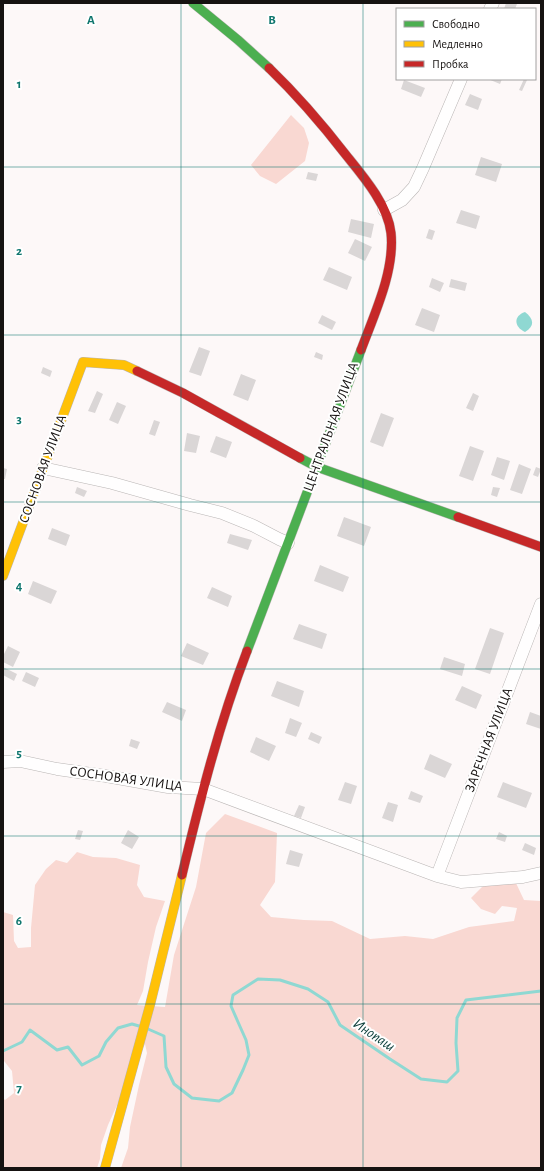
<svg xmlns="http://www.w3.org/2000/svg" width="544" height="1171" font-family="'Alegreya Sans',sans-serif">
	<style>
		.green { fill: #f9d8d2 }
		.water { fill: #8fd8d2 }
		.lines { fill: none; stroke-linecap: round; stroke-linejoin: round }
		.stream { stroke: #8fd8d2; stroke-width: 3 }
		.building { fill: #dad6d6 }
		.street-casing { stroke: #bab6b5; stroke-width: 13 }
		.fast-casing { stroke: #bab6b5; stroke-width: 10 }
		.slow-casing { stroke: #bab6b5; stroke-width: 10 }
		.jam-casing { stroke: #bab6b5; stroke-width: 10 }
		.street { stroke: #fffefe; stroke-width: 12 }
		.fast { stroke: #4caf50; stroke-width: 9 }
		.slow { stroke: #ffc107; stroke-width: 9 }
		.jam { stroke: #c62828; stroke-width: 9 }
		.grid { fill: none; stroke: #0f766e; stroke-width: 1; stroke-opacity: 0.55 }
		.labels { text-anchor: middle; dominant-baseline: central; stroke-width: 4; stroke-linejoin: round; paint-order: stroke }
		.street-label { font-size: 14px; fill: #161211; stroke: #fff }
		.water-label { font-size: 15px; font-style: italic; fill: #10423e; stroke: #fff }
		.grid-label { font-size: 13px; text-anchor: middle; font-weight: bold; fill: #0f766e; stroke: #fff; stroke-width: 4; stroke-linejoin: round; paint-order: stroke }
	</style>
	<rect width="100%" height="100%" fill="#fdf8f8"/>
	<path class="green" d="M 291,115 L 304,128 L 309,143 L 305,161 L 276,184 L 260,176 L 251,165 Z
		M 225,814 L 277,833 L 275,882 L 260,905 L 271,917 L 304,920 L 332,921 L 370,939 L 405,936 L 433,939 L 469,927 L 514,921 L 517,908 L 502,906 L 495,914 L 481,909 L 471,898 L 487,882 L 515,881 L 524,900 L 541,901 L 541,1168 L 121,1168 L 128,1148 L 130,1127 L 139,1085 L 147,1053 L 145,1044 L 108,1125 L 101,1145 L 100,1159 L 97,1168 L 3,1168 L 3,1098 L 5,1100 L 14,1093 L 12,1071 L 4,1061 L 3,1062 L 3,912 L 13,915 L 14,941 L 18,948 L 31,947 L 31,928 L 35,885 L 46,869 L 56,860 L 67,863 L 77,852 L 93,857 L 116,858 L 140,865 L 137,885 L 144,897 L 165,901 L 156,927 L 148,962 L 143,991 L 137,1005 L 165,1007 L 174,955 L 196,887 L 206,833 Z"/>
	<path class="water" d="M 525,312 C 534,319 535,326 525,332 C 514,327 513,316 525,312 Z"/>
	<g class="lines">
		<path class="stream" d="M 148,1029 L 164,1036 L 166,1067 L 174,1084 L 192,1098 L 219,1101 L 232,1093 L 243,1070 L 249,1055 L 246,1040 L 238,1022 L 231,1006 L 233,995 L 258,979 L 280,980 L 308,989 L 328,1002 L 340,1025 L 390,1059 L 421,1079 L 447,1082 L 458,1071 L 456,1043 L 457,1018 L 466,1000 L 541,991
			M 3,1050 L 3,1051 L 22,1042 L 30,1030 L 57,1050 L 68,1047 L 82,1065 L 99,1056 L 106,1042 L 118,1028 L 132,1024 L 139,1026"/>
	</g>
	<path class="building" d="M 506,3 L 515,3 L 517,4 L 515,9 L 504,9 Z
		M 488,79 L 502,79 L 500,84 Z
		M 524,79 L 527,80 L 522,91 L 519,90 Z
		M 404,80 L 425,88 L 421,97 L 401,89 Z
		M 470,94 L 482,99 L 478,110 L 465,105 Z
		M 481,157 L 502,164 L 496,182 L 475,175 Z
		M 308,172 L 318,174 L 316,181 L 306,179 Z
		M 461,210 L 480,216 L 476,229 L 456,223 Z
		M 351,219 L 374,224 L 371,238 L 348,232 Z
		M 429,229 L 435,231 L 432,240 L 426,238 Z
		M 355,239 L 372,247 L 365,261 L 348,253 Z
		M 329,267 L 352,277 L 347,290 L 323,280 Z
		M 432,278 L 444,283 L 440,292 L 429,287 Z
		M 451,279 L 467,283 L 465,291 L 449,287 Z
		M 422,308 L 440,315 L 434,332 L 415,325 Z
		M 322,315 L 336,322 L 332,330 L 318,323 Z
		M 199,347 L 210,351 L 201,376 L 189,372 Z
		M 316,352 L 323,355 L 322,360 L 314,357 Z
		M 43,367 L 52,371 L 50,377 L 41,373 Z
		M 241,374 L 256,380 L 248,401 L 233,395 Z
		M 97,391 L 103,394 L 95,413 L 88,411 Z
		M 473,393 L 479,396 L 473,411 L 466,408 Z
		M 117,402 L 126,406 L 118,424 L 109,420 Z
		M 381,413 L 394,418 L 383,447 L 370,442 Z
		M 154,420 L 160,422 L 155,436 L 149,434 Z
		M 187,433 L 200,436 L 196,453 L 184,451 Z
		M 216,436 L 232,442 L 226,458 L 210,452 Z
		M 470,446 L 484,451 L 473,481 L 459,476 Z
		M 497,457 L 510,461 L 504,480 L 491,475 Z
		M 519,464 L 531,469 L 522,494 L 510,490 Z
		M 536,467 L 541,469 L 538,477 L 533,475 Z
		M 3,468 L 7,469 L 5,479 L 3,479 Z
		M 77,487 L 87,491 L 84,497 L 75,493 Z
		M 493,487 L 500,488 L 497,497 L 491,495 Z
		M 344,517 L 371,527 L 364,546 L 337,536 Z
		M 52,528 L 70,535 L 66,546 L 48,539 Z
		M 230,534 L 252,540 L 248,550 L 227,543 Z
		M 320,565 L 349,577 L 343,592 L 314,581 Z
		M 33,581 L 57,591 L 51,604 L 28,594 Z
		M 212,587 L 232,596 L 228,607 L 207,598 Z
		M 299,624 L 327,634 L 322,649 L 293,639 Z
		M 490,628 L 504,633 L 490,674 L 475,669 Z
		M 187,643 L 209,653 L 203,665 L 181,656 Z
		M 8,646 L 20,652 L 13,667 L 3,662 L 3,656 Z
		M 444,657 L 465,664 L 462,676 L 440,669 Z
		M 3,667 L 17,674 L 14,681 L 3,675 Z
		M 26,672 L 39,678 L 35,687 L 22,681 Z
		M 277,681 L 304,691 L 299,707 L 271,696 Z
		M 462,686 L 482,695 L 476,709 L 455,700 Z
		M 167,702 L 186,710 L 182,721 L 162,712 Z
		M 530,712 L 541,716 L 541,729 L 526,724 Z
		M 290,718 L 302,723 L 296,737 L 285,733 Z
		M 311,732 L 322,737 L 319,744 L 308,739 Z
		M 256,737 L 276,746 L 269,761 L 250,752 Z
		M 131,739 L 140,742 L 137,749 L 129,746 Z
		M 430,754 L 452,764 L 445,778 L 424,769 Z
		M 345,782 L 357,786 L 351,804 L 338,800 Z
		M 503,782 L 532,793 L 526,808 L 497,797 Z
		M 411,791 L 423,796 L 420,803 L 408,799 Z
		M 388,802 L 398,805 L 393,822 L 382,818 Z
		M 299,805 L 305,807 L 301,818 L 294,816 Z
		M 78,830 L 83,831 L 80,840 L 75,839 Z
		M 128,830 L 139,837 L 132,849 L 121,843 Z
		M 499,832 L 507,836 L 505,842 L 496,839 Z
		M 525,843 L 536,848 L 534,855 L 522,850 Z
		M 290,850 L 303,854 L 299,867 L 286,864 Z"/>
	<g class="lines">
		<defs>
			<path id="street" d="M 490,9 L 493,3
				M 384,210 L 402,200 L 414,187 L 423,168 L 461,79
				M 43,468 L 112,483 L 190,505 L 222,513 L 254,526 L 279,539 L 288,543
				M 3,762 L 20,761 L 57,769 L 106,776 L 168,787 L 203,789 L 437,876 L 461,882 L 523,877 L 541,873
				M 437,876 L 541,604"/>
			<path id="fast" d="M 193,3 L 238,40 L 269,68
				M 300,458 L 317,467 L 458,517
				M 247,651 L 361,350"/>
			<path id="slow" d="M 3,576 L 83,362 L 124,365 L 137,371
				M 105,1168 L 150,1005 L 182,875"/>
			<path id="jam" d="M 269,68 C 297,95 322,124 346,155 C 363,176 388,205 391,233 C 395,271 374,315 361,350
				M 137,371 L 183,393 L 300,458
				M 458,517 L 541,547
				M 182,875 C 200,800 219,724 247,651"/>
		</defs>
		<use href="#street" class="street-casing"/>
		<use href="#fast" class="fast-casing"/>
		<use href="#slow" class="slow-casing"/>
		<use href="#jam" class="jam-casing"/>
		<use href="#street" class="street"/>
		<use href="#fast" class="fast"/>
		<use href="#slow" class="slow"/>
		<use href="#jam" class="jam"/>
	</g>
	<path class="grid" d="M 181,3 L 181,1168M 363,3 L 363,1168M 3,167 L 541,167M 3,335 L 541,335M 3,502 L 541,502M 3,669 L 541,669M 3,836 L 541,836M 3,1004 L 541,1004"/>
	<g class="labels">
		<g class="street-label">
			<text transform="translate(331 427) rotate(-70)">ЦЕНТРАЛЬНАЯ УЛИЦА</text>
			<text transform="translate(43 469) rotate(-70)">СОСНОВАЯ УЛИЦА</text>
			<text transform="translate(489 740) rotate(-69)">ЗАРЕЧНАЯ УЛИЦА</text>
			<text transform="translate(126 779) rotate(8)">СОСНОВАЯ УЛИЦА</text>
		</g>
		<g class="water-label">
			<text transform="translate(374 1035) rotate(34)">Инопаш</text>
		</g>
	</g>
	<g class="grid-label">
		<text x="91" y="24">A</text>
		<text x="272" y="24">B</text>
		<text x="19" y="88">1</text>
		<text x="19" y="255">2</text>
		<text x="19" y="423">3</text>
		<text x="19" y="590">4</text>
		<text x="19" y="757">5</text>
		<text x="19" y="925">6</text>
		<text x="19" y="1092">7</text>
	</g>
	<rect width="544" height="1171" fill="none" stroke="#161211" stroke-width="8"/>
	<rect x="396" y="8" width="140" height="72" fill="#ffffff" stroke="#a2a0a0"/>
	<rect x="404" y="21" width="20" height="6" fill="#4caf50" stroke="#a2a0a0"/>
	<text x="432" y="28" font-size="12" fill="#161211">Свободно</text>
	<rect x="404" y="41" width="20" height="6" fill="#ffc107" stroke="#a2a0a0"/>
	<text x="432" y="48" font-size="12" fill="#161211">Медленно</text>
	<rect x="404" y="61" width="20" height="6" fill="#c62828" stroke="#a2a0a0"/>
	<text x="432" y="68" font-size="12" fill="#161211">Пробка</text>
</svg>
